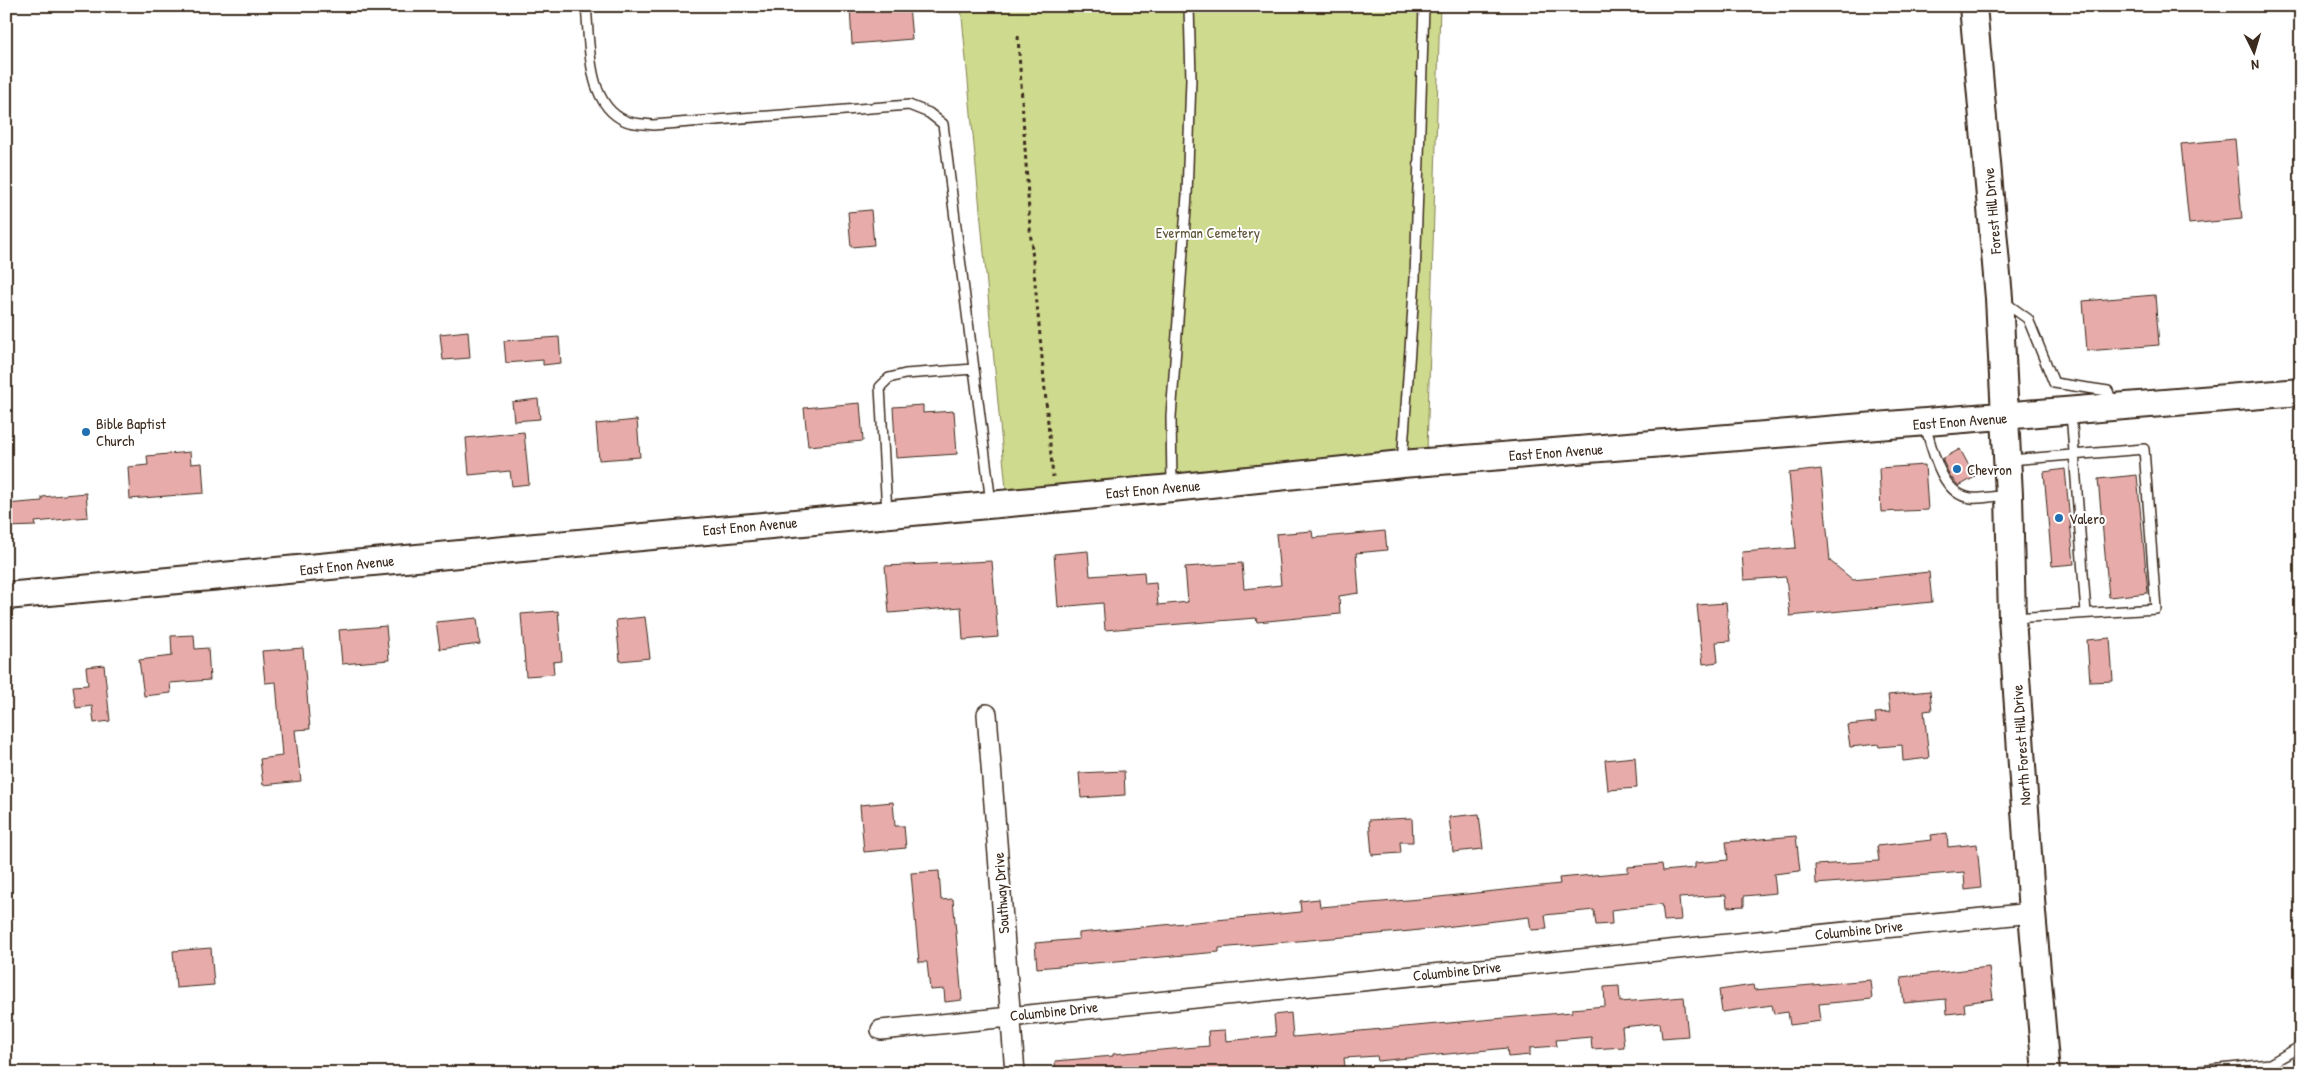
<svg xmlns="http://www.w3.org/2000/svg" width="2307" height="1079" font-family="'Patrick Hand',sans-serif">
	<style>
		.green { fill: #ceda8e; stroke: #848256 }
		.building { fill: #e7aca9; stroke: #3b2a1e }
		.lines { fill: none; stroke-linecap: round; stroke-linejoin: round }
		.lane-casing { stroke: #3b2a1e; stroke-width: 12 }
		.street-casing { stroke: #3b2a1e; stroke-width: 22 }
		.secondary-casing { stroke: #3b2a1e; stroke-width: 30 }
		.path { stroke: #3b2a1e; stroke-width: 3; stroke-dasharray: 4 4; stroke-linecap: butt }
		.lane { stroke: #fff; stroke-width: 9 }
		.street { stroke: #fff; stroke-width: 19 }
		.secondary { stroke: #fff; stroke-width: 26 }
		.poi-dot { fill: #1f6fb2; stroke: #fff; stroke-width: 2 }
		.labels { text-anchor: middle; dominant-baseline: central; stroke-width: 4; stroke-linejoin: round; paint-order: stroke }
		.street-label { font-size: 15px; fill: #3b2a1e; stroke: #fff }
		.park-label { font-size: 15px; fill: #60563a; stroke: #fff }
		.poi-label { font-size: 15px; fill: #3b2a1e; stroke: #fff; text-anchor: start }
	</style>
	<rect width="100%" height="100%" fill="#fff"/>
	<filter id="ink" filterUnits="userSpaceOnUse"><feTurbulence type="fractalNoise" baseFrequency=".02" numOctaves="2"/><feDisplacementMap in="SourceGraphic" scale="10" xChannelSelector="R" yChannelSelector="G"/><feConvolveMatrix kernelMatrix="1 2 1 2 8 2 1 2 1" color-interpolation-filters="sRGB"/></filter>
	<g filter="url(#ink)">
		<path class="green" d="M 961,6 L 1440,6 L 1427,452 L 1006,489 Z"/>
		<path class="building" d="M 850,6 L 909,6 L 912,39 L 852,44 Z
			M 2235,139 L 2242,219 L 2189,224 L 2181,144 Z
			M 871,210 L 874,245 L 851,247 L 848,212 Z
			M 2155,295 L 2159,345 L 2087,351 L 2083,301 Z
			M 468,331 L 470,358 L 443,360 L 440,334 Z
			M 559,337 L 561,363 L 543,365 L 543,360 L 506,363 L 504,341 Z
			M 538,399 L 540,419 L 514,421 L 512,402 Z
			M 860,403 L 863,441 L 808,446 L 804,408 Z
			M 923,405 L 923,413 L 954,411 L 957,454 L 896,458 L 893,407 Z
			M 637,420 L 640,457 L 599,460 L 596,424 Z
			M 524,432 L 529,484 L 512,486 L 510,471 L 469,475 L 466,438 Z
			M 1960,449 L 1975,477 L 1959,486 L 1950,476 L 1942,459 Z
			M 190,452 L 191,464 L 202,463 L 204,493 L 130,499 L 128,467 L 148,465 L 147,456 Z
			M 1925,465 L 1928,510 L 1881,512 L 1879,468 Z
			M 1821,469 L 1830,561 L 1853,580 L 1929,572 L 1932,602 L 1790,616 L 1786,577 L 1744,580 L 1742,552 L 1796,548 L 1789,473 Z
			M 2065,469 L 2074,564 L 2052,566 L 2044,472 Z
			M 2137,475 L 2148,593 L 2109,597 L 2098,479 Z
			M 86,493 L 88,517 L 35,522 L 36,526 L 7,527 L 6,504 L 42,501 L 42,497 Z
			M 1312,531 L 1313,538 L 1385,531 L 1387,550 L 1356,553 L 1359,593 L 1339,596 L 1340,614 L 1257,622 L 1256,618 L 1105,630 L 1103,603 L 1058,607 L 1054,554 L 1088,551 L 1090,576 L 1144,572 L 1145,584 L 1156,583 L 1158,605 L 1188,602 L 1185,567 L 1242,563 L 1244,589 L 1281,585 L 1276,534 Z
			M 992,561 L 998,637 L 963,640 L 961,607 L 889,613 L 885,566 Z
			M 1726,603 L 1730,641 L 1716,642 L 1718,662 L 1703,664 L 1697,605 Z
			M 558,611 L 562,661 L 553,662 L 554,674 L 526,676 L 521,614 Z
			M 645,617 L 650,658 L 620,661 L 616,620 Z
			M 477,618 L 480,644 L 440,649 L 436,622 Z
			M 386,626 L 389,660 L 342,664 L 339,630 Z
			M 194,635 L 195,649 L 208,648 L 210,680 L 170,683 L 171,693 L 144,696 L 139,660 L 172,656 L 171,636 Z
			M 2110,638 L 2113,681 L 2090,682 L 2087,640 Z
			M 303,648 L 310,729 L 295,730 L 301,781 L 263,785 L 260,759 L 282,756 L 276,682 L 265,683 L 262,651 Z
			M 104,665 L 110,721 L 94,723 L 92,706 L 76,708 L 73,686 L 88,685 L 86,667 Z
			M 1930,691 L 1932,710 L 1924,711 L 1929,758 L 1903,761 L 1902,745 L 1879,747 L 1878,744 L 1850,747 L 1847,725 L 1876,722 L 1875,713 L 1890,712 L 1888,695 Z
			M 1635,757 L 1637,788 L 1608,790 L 1605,760 Z
			M 1124,771 L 1125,795 L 1081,798 L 1079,773 Z
			M 893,802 L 895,826 L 904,826 L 906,848 L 864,852 L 860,805 Z
			M 1479,814 L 1483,849 L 1453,852 L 1449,817 Z
			M 1412,818 L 1413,842 L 1400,842 L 1401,853 L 1372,855 L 1369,820 Z
			M 1947,833 L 1948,847 L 1977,844 L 1981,888 L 1965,890 L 1964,872 L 1816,884 L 1815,865 L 1879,861 L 1877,846 L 1932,840 L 1931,835 Z
			M 1796,836 L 1800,871 L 1774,874 L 1776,893 L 1744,896 L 1744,906 L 1727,907 L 1726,895 L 1679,898 L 1681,920 L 1664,921 L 1662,904 L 1611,910 L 1612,924 L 1596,925 L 1594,910 L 1545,915 L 1547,929 L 1531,930 L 1529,917 L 1411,931 L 1219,948 L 1219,952 L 1037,968 L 1035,943 L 1079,939 L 1079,933 L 1301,912 L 1300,901 L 1319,899 L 1320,907 L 1420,899 L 1560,884 L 1559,878 L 1628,872 L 1628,867 L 1662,864 L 1663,871 L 1695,868 L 1695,863 L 1728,860 L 1726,842 Z
			M 939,871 L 941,900 L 953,899 L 962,1000 L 945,1002 L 944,989 L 930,990 L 927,962 L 919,962 L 911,873 Z
			M 211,948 L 214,985 L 176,988 L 173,951 Z
			M 1989,967 L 1993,999 L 1964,1003 L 1965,1012 L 1947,1014 L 1946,999 L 1904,1003 L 1901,977 Z
			M 1870,980 L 1872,999 L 1819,1004 L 1821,1021 L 1790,1025 L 1788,1012 L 1774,1014 L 1772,1005 L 1722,1012 L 1719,990 L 1753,985 L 1754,990 Z
			M 1619,986 L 1620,1002 L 1684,997 L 1688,1036 L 1662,1038 L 1660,1023 L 1622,1027 L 1624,1047 L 1592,1049 L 1591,1037 L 1556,1040 L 1557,1046 L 1530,1048 L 1530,1055 L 1508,1057 L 1507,1048 L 1378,1061 L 1377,1056 L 1344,1058 L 1345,1067 L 1258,1073 L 1056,1073 L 1055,1061 L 1113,1056 L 1113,1054 L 1209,1046 L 1208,1031 L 1225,1030 L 1226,1041 L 1276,1036 L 1274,1015 L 1291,1013 L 1293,1037 L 1572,1012 L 1572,1009 L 1605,1006 L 1604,987 Z"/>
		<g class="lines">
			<defs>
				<path id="lane" d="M 586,6 C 590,43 586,105 626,121 C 634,124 645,124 653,125 L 909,105 L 929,113 L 943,124 L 991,503
					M 2003,301 L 2028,319 L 2054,383 L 2108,391 L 2113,405
					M 2071,412 L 2086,613
					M 1925,425 C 1932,448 1941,495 1971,498 C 1982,499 1995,496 2006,495
					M 2010,460 L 2144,449 L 2156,609 L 2014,618
					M 1402,463 L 1415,278 L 1424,6
					M 1172,485 L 1171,417 L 1187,195 L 1191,79 L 1189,6
					M 887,513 L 880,387 L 889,378 L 905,374 L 974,369
					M 2179,1073 L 2270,1064 L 2301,1046"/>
				<path id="street" d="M 987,714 L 1015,1073
					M 881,1030 L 2032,913"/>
				<path id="secondary" d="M 1973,6 L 1999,298 L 2009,495 L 2012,618 L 2032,913 L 2046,1073
					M 6,596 L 1172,488 L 1402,464 L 2301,392"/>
			</defs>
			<use href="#lane" class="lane-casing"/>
			<use href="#street" class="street-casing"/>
			<use href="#secondary" class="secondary-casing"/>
			<path class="path" d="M 1018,36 L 1030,228 L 1053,477"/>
			<use href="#lane" class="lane"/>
			<use href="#street" class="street"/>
			<use href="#secondary" class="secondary"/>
		</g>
	</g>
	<g class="poi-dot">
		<circle cx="86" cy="432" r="5"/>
		<circle cx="1957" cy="469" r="5"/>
		<circle cx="2059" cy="518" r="5"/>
	</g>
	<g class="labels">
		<g class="street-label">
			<text transform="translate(1992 211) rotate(-95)">Forest Hill Drive</text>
			<text transform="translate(1960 421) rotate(-4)">East Enon Avenue</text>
			<text transform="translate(1556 452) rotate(-4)">East Enon Avenue</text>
			<text transform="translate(1153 489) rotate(-5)">East Enon Avenue</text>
			<text transform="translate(750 526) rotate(-5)">East Enon Avenue</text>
			<text transform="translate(347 565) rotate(-6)">East Enon Avenue</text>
			<text transform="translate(2021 745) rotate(-94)">North Forest Hill Drive</text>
			<text transform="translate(1001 893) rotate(-94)">Southway Drive</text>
			<text transform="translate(1859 930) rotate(-6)">Columbine Drive</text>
			<text transform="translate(1457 971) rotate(-6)">Columbine Drive</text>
			<text transform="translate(1054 1011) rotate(-6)">Columbine Drive</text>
		</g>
		<g class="park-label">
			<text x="1208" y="232">Everman Cemetery</text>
		</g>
		<g class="poi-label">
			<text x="96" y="423">Bible Baptist<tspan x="96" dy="17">Church</tspan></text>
			<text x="1967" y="469">Chevron</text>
			<text x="2069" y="518">Valero</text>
		</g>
	</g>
	<rect width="2307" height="1079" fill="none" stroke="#fff" stroke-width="25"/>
	<rect x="12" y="12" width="2282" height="1054" fill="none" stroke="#3b2a1e" stroke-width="2" filter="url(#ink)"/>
	<g transform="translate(2254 52) rotate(175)" stroke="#ffffff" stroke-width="4" paint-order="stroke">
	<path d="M0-4L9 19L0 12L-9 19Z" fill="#3b2a1e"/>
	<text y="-8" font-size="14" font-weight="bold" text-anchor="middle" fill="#3b2a1e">N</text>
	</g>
</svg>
